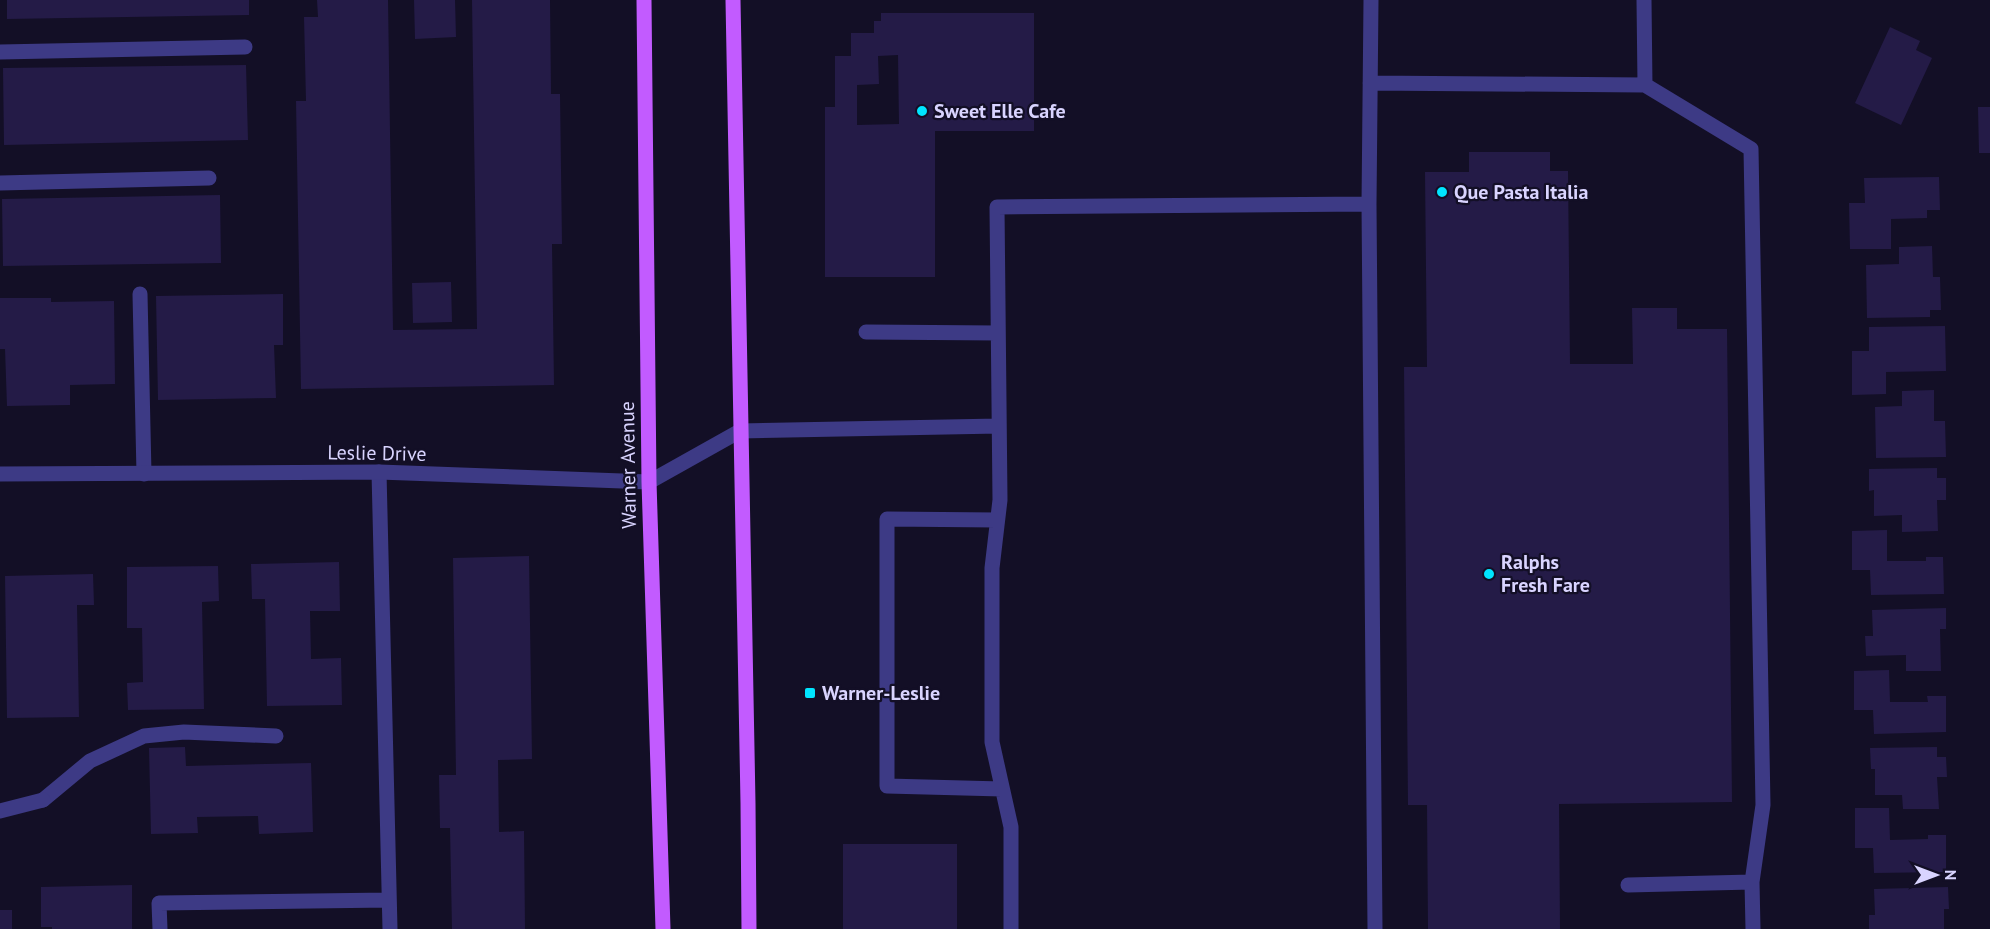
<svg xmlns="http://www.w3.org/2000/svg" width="1990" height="929" font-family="'PT Sans',sans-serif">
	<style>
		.building { fill: #241b47; fill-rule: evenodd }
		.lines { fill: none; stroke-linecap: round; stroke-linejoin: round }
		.service { stroke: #3d3a85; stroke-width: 15 }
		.minor { stroke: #3d3a85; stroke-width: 15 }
		.primary { stroke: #c25bff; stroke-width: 15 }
		.poi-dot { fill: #00e5ff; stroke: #130f26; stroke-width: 2 }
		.labels { text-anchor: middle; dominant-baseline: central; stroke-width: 4.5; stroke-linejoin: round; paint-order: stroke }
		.poi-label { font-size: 20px; font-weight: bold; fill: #d9d4ff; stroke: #130f26; text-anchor: start }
		.street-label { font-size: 20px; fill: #d9d4ff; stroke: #130f26 }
	</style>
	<rect width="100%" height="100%" fill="#130f26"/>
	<path class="building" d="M 7,0 L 249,0 L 249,15 L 7,19 Z
		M 317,0 L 388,0 L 393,330 L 477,329 L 472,0 L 550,0 L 551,94 L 560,94 L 562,244 L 552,244 L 554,385 L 301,389 L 296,101 L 306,101 L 304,17 L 318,17 Z
		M 414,0 L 455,0 L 456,37 L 415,39 Z
		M 881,13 L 1034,13 L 1034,131 L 935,131 L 935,277 L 825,277 L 825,107 L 835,107 L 835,56 L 851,56 L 851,33 L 874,33 L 874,21 L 881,21 ZM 898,55 L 899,124 L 857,125 L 857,85 L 879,84 L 878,56 Z
		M 1890,27 L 1920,41 L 1916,50 L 1932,58 L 1901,125 L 1855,103 Z
		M 246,65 L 248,140 L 4,145 L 3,68 Z
		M 1978,107 L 1990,107 L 1990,153 L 1979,153 Z
		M 1469,152 L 1550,152 L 1550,171 L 1568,171 L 1570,364 L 1633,364 L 1632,308 L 1677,308 L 1677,329 L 1727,329 L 1732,802 L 1559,804 L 1560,929 L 1428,929 L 1427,805 L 1408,805 L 1404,367 L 1427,367 L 1425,172 L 1469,172 Z
		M 1939,177 L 1940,210 L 1927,210 L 1927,218 L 1891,219 L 1891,249 L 1850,249 L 1849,203 L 1865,203 L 1864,178 Z
		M 220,195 L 221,263 L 3,266 L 2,199 Z
		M 1932,246 L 1933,277 L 1940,277 L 1941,310 L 1930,310 L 1930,317 L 1867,318 L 1866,265 L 1899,264 L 1899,247 Z
		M 451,282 L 452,322 L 413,323 L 412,283 Z
		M 283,294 L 283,345 L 274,345 L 276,398 L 158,400 L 156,296 Z
		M 0,298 L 51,298 L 51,302 L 114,301 L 115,384 L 70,385 L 70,405 L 7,406 L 5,349 L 0,349 Z
		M 1945,326 L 1946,371 L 1886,372 L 1886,394 L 1852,395 L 1852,351 L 1869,351 L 1869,327 Z
		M 1934,390 L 1934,421 L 1945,421 L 1946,457 L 1876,458 L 1875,407 L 1902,406 L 1902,391 Z
		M 1937,468 L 1937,478 L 1946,478 L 1946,500 L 1937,500 L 1938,531 L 1902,532 L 1902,515 L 1874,516 L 1874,490 L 1869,491 L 1869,469 Z
		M 1887,530 L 1887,561 L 1926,561 L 1926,557 L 1943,557 L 1944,594 L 1871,595 L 1870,570 L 1852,570 L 1852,531 Z
		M 529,556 L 532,759 L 498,760 L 499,832 L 524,831 L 525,929 L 452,929 L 450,828 L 440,828 L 439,775 L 456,775 L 453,558 Z
		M 339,562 L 340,611 L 310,611 L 311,659 L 341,658 L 342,705 L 267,706 L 265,599 L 252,599 L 251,564 Z
		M 218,566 L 219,601 L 202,602 L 204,709 L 128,710 L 127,683 L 143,682 L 142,628 L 127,628 L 127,567 Z
		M 93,574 L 94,605 L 77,605 L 79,717 L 7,718 L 5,576 Z
		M 1946,608 L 1946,629 L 1940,629 L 1941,671 L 1906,671 L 1906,655 L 1866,656 L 1865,636 L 1873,636 L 1872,610 Z
		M 1889,670 L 1890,702 L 1928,702 L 1927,696 L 1946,696 L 1946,732 L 1874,734 L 1873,710 L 1854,710 L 1854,671 Z
		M 185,747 L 186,766 L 311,763 L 313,832 L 259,834 L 258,816 L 197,817 L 198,833 L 151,834 L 149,748 Z
		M 1937,747 L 1937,757 L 1946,757 L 1947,777 L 1937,777 L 1939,809 L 1903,809 L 1902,795 L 1875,795 L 1875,769 L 1871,769 L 1870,748 Z
		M 1855,808 L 1889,808 L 1890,840 L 1928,839 L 1928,835 L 1946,835 L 1946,872 L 1874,873 L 1873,848 L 1855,848 Z
		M 843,844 L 957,844 L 957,929 L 843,929 Z
		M 132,885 L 132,929 L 52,929 L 52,927 L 41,927 L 41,887 Z
		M 1948,887 L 1949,909 L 1944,909 L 1944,929 L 1869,929 L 1869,915 L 1875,915 L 1874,889 Z
		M 0,910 L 12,910 L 12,929 L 0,929 Z"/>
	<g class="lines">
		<path class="service" d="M 1371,0 L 1369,204 L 1375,929
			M 1644,0 L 1645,85
			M 0,52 L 245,47
			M 1370,83 L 1645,85 L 1751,149 L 1763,805 L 1752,882 L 1753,929
			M 0,183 L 209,178
			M 140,294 L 144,474
			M 866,332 L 998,333
			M 740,431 L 999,426
			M 379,472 L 390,929
			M 997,520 L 887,519 L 887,786 L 1002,789
			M 43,800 L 90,761 L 144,736 L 184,732 L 276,736
			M 1628,885 L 1752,882
			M 160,929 L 159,903 L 389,900
			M 1011,929 L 1011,827 L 992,742 L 992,568 L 1000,500 L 997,207 L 1369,204"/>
		<path class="minor" d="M 0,474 L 379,472 L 649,482 L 740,431
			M 0,811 L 43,800"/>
		<path class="primary" d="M 644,0 L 649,482 L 663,929
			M 733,0 L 748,803 L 749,929"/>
	</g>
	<g class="poi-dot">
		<circle cx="922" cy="111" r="6"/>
		<circle cx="1442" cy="192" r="6"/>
		<circle cx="1489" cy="574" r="6"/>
		<rect x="804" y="687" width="12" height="12" rx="3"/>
	</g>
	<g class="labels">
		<g class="poi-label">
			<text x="934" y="111">Sweet Elle Cafe</text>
			<text x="1454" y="192">Que Pasta Italia</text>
			<text x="1501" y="562">Ralphs<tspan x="1501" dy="23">Fresh Fare</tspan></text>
			<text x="822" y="693">Warner-Leslie</text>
		</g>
		<g class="street-label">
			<text transform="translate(377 453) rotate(1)">Leslie Drive</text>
			<text transform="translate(628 465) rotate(-91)">Warner Avenue</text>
		</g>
	</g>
	<g transform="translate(1936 875) rotate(90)" stroke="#130f26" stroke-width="4.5" paint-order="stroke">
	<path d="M0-4.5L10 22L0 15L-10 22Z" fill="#d9d4ff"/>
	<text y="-9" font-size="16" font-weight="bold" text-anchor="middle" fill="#d9d4ff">N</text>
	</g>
</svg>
